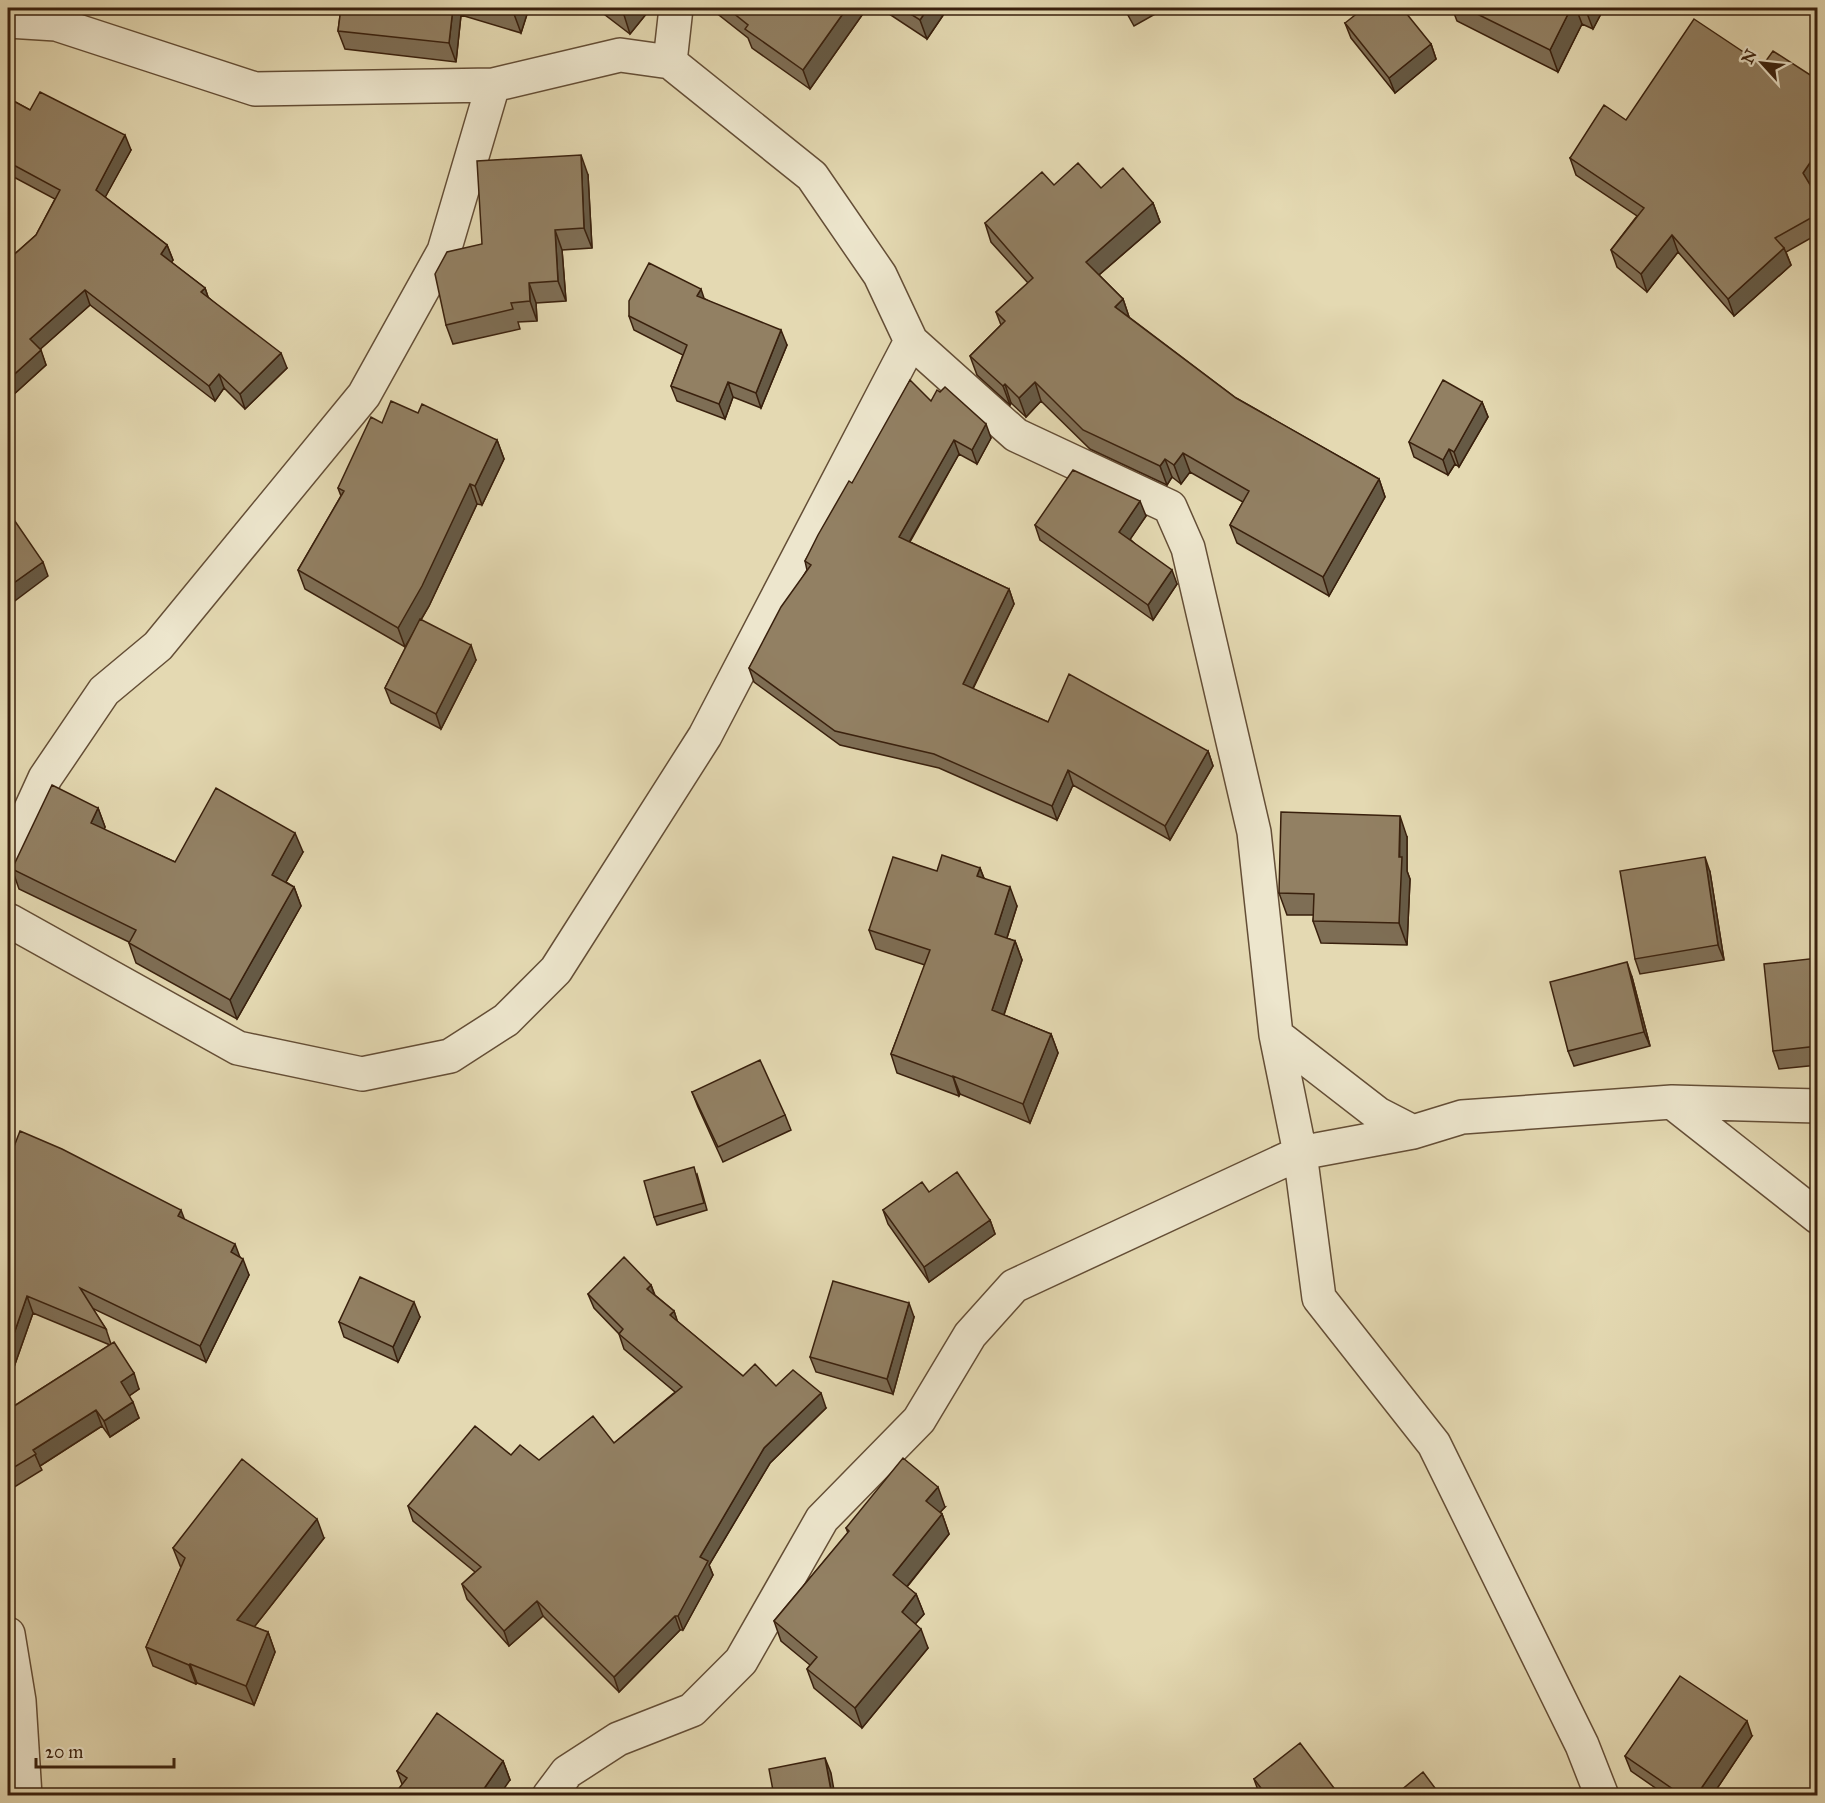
<svg xmlns="http://www.w3.org/2000/svg" width="1825" height="1803" font-family="'IM FELL Great Primer',serif">
	<style>
		.lines { fill: none; stroke-linecap: round; stroke-linejoin: round }
		.minor-casing { stroke: #644e36; stroke-width: 36 }
		.minor { stroke: #ede6cd; stroke-width: 33 }
		.wall { fill: #7e6e55; stroke: #39200d; stroke-width: 1.5 }
		.shaded-wall { fill: #665a45; stroke: #39200d; stroke-width: 1.5 }
		.building { fill: #928063; stroke: #39200d; stroke-width: 1.5 }
	</style>
	<rect width="100%" height="100%" fill="#e4d9b2"/>
	<filter id="stains"><feTurbulence type="fractalNoise" baseFrequency=".00333" numOctaves="4"/><feColorMatrix values="0 0 0 0 .2 0 0 0 0 .09 0 0 0 0 .02 0 0 0 .5 -.17"/></filter>
	<radialGradient id="worn" r=".72"><stop offset=".6" stop-color="#630" stop-opacity="0"/><stop offset="1" stop-color="#630" stop-opacity=".3"/></radialGradient>
	<g class="lines">
		<defs>
			<path id="minor" d="M 8,21 L 56,24 L 255,89 L 493,85 L 620,55 L 670,62 L 812,176 L 880,275 L 911,341 L 1016,435 L 1170,507 L 1188,548 L 1254,832 L 1276,1035 L 1300,1153 L 1319,1298 L 1434,1444 L 1582,1745 L 1602,1796
				M 670,62 L 676,8
				M 8,859 L 45,778 L 104,691 L 158,646 L 364,395 L 444,251 L 493,85
				M 10,921 L 238,1048 L 362,1074 L 450,1056 L 506,1020 L 556,970 L 705,736 L 911,341
				M 1276,1035 L 1378,1114 L 1413,1132
				M 1672,1102 L 1818,1106
				M 8,1634 L 19,1701 L 25,1796
				M 549,1796 L 567,1772 L 618,1739 L 692,1710 L 741,1661 L 822,1519 L 919,1420 L 970,1335 L 1014,1286 L 1300,1153 L 1413,1132 L 1462,1117 L 1672,1102 L 1818,1217"/>
		</defs>
		<use href="#minor" class="minor-casing"/>
		<use href="#minor" class="minor"/>
	</g>
	<path class="wall" d="M 341,8 L 529,8 L 521,33 L 461,15 L 456,62 L 345,49 L 338,31 Z
		M 596,8 L 651,8 L 630,34 Z
		M 710,8 L 867,8 L 810,89 L 752,48 L 748,38 Z
		M 880,8 L 948,8 L 927,39 Z
		M 1124,8 L 1166,8 L 1134,26 Z
		M 1452,8 L 1604,8 L 1593,29 L 1582,24 L 1558,72 L 1457,21 Z
		M 1345,23 L 1431,44 L 1436,59 L 1395,93 L 1351,38 Z
		M 8,98 L 30,110 L 131,150 L 105,197 L 167,245 L 173,260 L 171,262 L 205,288 L 208,297 L 287,368 L 245,409 L 224,388 L 215,401 L 90,305 L 40,349 L 46,365 L 12,396 L 8,391 L 8,260 L 36,235 L 55,199 L 8,174 Z
		M 1570,158 L 1811,187 L 1818,198 L 1818,234 L 1786,252 L 1791,265 L 1734,316 L 1678,252 L 1647,292 L 1617,267 L 1611,250 L 1637,216 L 1576,175 Z
		M 588,175 L 592,248 L 562,250 L 566,301 L 536,303 L 537,321 L 518,322 L 520,329 L 453,344 L 446,325 L 482,244 Z
		M 1101,188 L 1153,203 L 1160,222 L 1099,275 L 1123,299 L 1129,317 L 1236,398 L 1379,479 L 1385,497 L 1329,596 L 1237,543 L 1230,525 L 1243,502 L 1190,472 L 1181,484 L 1172,477 L 1167,485 L 1090,449 L 1041,401 L 1026,417 L 1011,403 L 1010,405 L 977,375 L 970,356 L 1001,325 L 996,312 L 1028,283 L 991,242 L 985,223 Z
		M 705,299 L 787,345 L 761,408 L 733,397 L 725,419 L 677,401 L 671,386 L 683,355 L 634,330 L 629,316 Z
		M 931,401 L 991,438 L 977,464 L 959,454 L 910,542 L 1009,589 L 1014,604 L 973,689 L 1048,722 L 1208,751 L 1213,766 L 1170,840 L 1073,785 L 1057,820 L 939,768 L 840,745 L 754,682 L 749,668 L 807,570 L 805,561 L 852,483 Z
		M 1482,402 L 1488,417 L 1459,467 L 1455,464 L 1448,475 L 1414,457 L 1409,442 Z
		M 418,413 L 497,440 L 504,459 L 482,505 L 477,504 L 429,606 L 421,620 L 476,660 L 441,729 L 391,703 L 385,688 L 412,635 L 405,647 L 305,589 L 298,570 L 341,496 L 338,488 L 382,423 Z
		M 1146,516 L 1130,539 L 1177,584 L 1153,620 L 1040,540 L 1035,525 Z
		M 98,808 L 105,827 L 104,830 L 175,862 L 303,852 L 286,882 L 294,887 L 301,906 L 237,1019 L 136,963 L 129,943 L 129,942 L 19,889 L 12,869 Z
		M 1407,837 L 1407,871 L 1410,879 L 1407,945 L 1321,943 L 1313,921 L 1314,915 L 1287,915 L 1279,893 Z
		M 980,868 L 984,878 L 1017,906 L 1007,938 L 1015,941 L 1022,960 L 1004,1015 L 1051,1034 L 1058,1053 L 1030,1123 L 960,1094 L 959,1096 L 897,1073 L 891,1054 L 925,965 L 876,949 L 869,930 L 937,871 Z
		M 1710,872 L 1724,960 L 1640,974 L 1635,959 Z
		M 1818,958 L 1818,1065 L 1779,1069 L 1773,1051 Z
		M 1632,977 L 1650,1046 L 1574,1066 L 1568,1051 Z
		M 692,1092 L 785,1115 L 791,1130 L 723,1162 L 698,1107 Z
		M 8,1162 L 184,1219 L 240,1257 L 249,1275 L 206,1362 L 92,1308 L 106,1329 L 111,1344 L 139,1389 L 129,1396 L 139,1418 L 110,1437 L 102,1426 L 40,1466 L 42,1470 L 8,1491 L 8,1410 L 110,1345 L 33,1313 L 8,1384 Z
		M 697,1174 L 707,1210 L 657,1225 L 654,1217 Z
		M 929,1192 L 990,1220 L 995,1234 L 929,1282 L 888,1224 L 883,1210 Z
		M 651,1285 L 655,1295 L 674,1311 L 677,1321 L 743,1376 L 776,1386 L 826,1408 L 770,1463 L 709,1565 L 713,1575 L 683,1630 L 680,1630 L 619,1692 L 543,1616 L 509,1646 L 467,1599 L 462,1584 L 475,1572 L 413,1521 L 408,1506 L 511,1455 L 539,1460 L 614,1443 L 675,1392 L 624,1349 L 619,1334 L 594,1308 L 588,1294 Z
		M 420,1317 L 398,1362 L 344,1337 L 339,1322 Z
		M 914,1317 L 893,1394 L 816,1372 L 810,1357 Z
		M 945,1507 L 940,1512 L 942,1514 L 949,1534 L 907,1587 L 916,1594 L 924,1614 L 915,1624 L 928,1648 L 862,1728 L 814,1688 L 807,1669 L 810,1665 L 781,1641 L 774,1621 L 848,1533 L 846,1528 Z
		M 324,1538 L 254,1627 L 268,1632 L 275,1652 L 254,1705 L 197,1683 L 196,1684 L 153,1666 L 146,1647 L 181,1568 L 173,1548 Z
		M 1752,1736 L 1712,1796 L 1667,1796 L 1631,1771 L 1625,1756 Z
		M 503,1761 L 510,1780 L 402,1784 L 397,1771 Z
		M 1254,1779 L 1340,1796 L 1260,1796 Z"/>
	<path class="shaded-wall" d="M 453,8 L 458,8 L 461,15 L 456,62 L 449,43 Z
		M 516,8 L 529,8 L 521,33 L 514,14 Z
		M 629,8 L 651,8 L 630,34 L 624,15 Z
		M 847,8 L 867,8 L 810,89 L 803,70 Z
		M 928,8 L 948,8 L 927,39 L 920,20 Z
		M 1571,8 L 1576,8 L 1582,24 L 1558,72 L 1550,50 Z
		M 1585,8 L 1604,8 L 1593,29 Z
		M 1431,44 L 1436,59 L 1395,93 L 1389,78 Z
		M 125,135 L 131,150 L 101,205 L 96,190 Z
		M 1818,151 L 1818,178 L 1809,191 L 1803,173 Z
		M 581,155 L 588,175 L 592,248 L 584,228 Z
		M 1153,203 L 1160,222 L 1093,280 L 1086,262 Z
		M 555,230 L 562,250 L 566,301 L 558,281 Z
		M 1672,235 L 1678,252 L 1647,292 L 1641,274 Z
		M 167,245 L 173,260 L 166,268 L 161,254 Z
		M 1784,248 L 1791,265 L 1734,316 L 1728,299 Z
		M 529,283 L 536,303 L 537,321 L 530,301 Z
		M 205,288 L 210,303 L 201,292 Z
		M 701,289 L 706,304 L 697,296 Z
		M 85,290 L 90,305 L 36,353 L 30,339 Z
		M 1123,299 L 1129,317 L 1115,307 Z
		M 781,330 L 787,345 L 761,408 L 756,393 Z
		M 41,350 L 46,365 L 12,396 L 8,384 L 8,380 Z
		M 281,353 L 287,368 L 245,409 L 240,394 Z
		M 219,374 L 224,388 L 215,401 L 209,386 Z
		M 728,382 L 733,397 L 725,419 L 719,404 Z
		M 1035,382 L 1041,401 L 1026,417 L 1019,398 Z
		M 1005,384 L 1011,403 L 1010,405 L 1003,386 Z
		M 1482,402 L 1488,417 L 1459,467 L 1454,452 Z
		M 986,424 L 991,438 L 977,464 L 972,450 Z
		M 497,440 L 504,459 L 482,505 L 475,486 Z
		M 954,440 L 959,454 L 904,551 L 899,537 Z
		M 1449,449 L 1455,464 L 1448,475 L 1443,460 Z
		M 1183,453 L 1190,472 L 1181,484 L 1174,465 Z
		M 1165,459 L 1172,477 L 1167,485 L 1160,466 Z
		M 1379,479 L 1385,497 L 1329,596 L 1323,577 Z
		M 470,484 L 477,504 L 429,606 L 405,647 L 398,628 Z
		M 1140,501 L 1146,516 L 1125,547 L 1119,532 Z
		M 43,562 L 48,576 L 8,606 L 8,587 Z
		M 1172,570 L 1177,584 L 1153,620 L 1148,605 Z
		M 1009,589 L 1014,604 L 968,698 L 963,684 Z
		M 471,645 L 476,660 L 441,729 L 436,714 Z
		M 1208,751 L 1213,766 L 1170,840 L 1165,826 Z
		M 1068,770 L 1073,785 L 1057,820 L 1052,806 Z
		M 98,808 L 105,827 L 98,843 L 91,823 Z
		M 1400,816 L 1407,837 L 1407,871 L 1410,879 L 1407,945 L 1399,923 Z
		M 295,833 L 303,852 L 279,894 L 272,875 Z
		M 1705,857 L 1710,872 L 1724,960 L 1718,945 Z
		M 980,868 L 987,887 L 977,876 Z
		M 294,887 L 301,906 L 237,1019 L 230,1000 Z
		M 1010,887 L 1017,906 L 1002,953 L 995,934 Z
		M 1015,941 L 1022,960 L 999,1029 L 992,1010 Z
		M 1627,962 L 1632,977 L 1650,1046 L 1644,1032 Z
		M 1051,1034 L 1058,1053 L 1030,1123 L 1023,1104 Z
		M 953,1076 L 960,1094 L 959,1096 L 953,1077 Z
		M 181,1210 L 187,1226 L 178,1216 Z
		M 990,1220 L 995,1234 L 929,1282 L 924,1267 Z
		M 235,1244 L 241,1260 L 231,1252 Z
		M 243,1259 L 249,1275 L 206,1362 L 200,1346 Z
		M 651,1285 L 656,1300 L 647,1289 Z
		M 27,1296 L 33,1313 L 8,1384 L 8,1351 Z
		M 414,1302 L 420,1317 L 398,1362 L 393,1347 Z
		M 909,1303 L 914,1317 L 893,1394 L 887,1379 Z
		M 674,1311 L 679,1326 L 670,1315 Z
		M 134,1373 L 139,1389 L 126,1398 L 121,1382 Z
		M 821,1393 L 826,1408 L 770,1463 L 709,1565 L 713,1575 L 683,1630 L 678,1616 L 700,1557 L 764,1448 Z
		M 133,1402 L 139,1418 L 110,1437 L 104,1421 Z
		M 96,1410 L 102,1426 L 40,1466 L 33,1450 Z
		M 938,1487 L 945,1507 L 933,1520 L 926,1501 Z
		M 942,1514 L 949,1534 L 900,1595 L 893,1575 Z
		M 317,1519 L 324,1538 L 244,1640 L 237,1620 Z
		M 916,1594 L 924,1614 L 909,1631 L 902,1612 Z
		M 537,1601 L 543,1616 L 509,1646 L 504,1631 Z
		M 675,1616 L 680,1630 L 619,1692 L 614,1677 Z
		M 921,1629 L 928,1648 L 862,1728 L 855,1708 Z
		M 268,1632 L 275,1652 L 254,1705 L 246,1686 Z
		M 190,1664 L 197,1683 L 196,1684 L 189,1665 Z
		M 1747,1721 L 1752,1736 L 1712,1796 L 1696,1796 Z
		M 825,1758 L 831,1773 L 835,1796 L 832,1796 Z
		M 503,1761 L 510,1780 L 499,1796 L 479,1796 Z"/>
	<path class="building" d="M 341,8 L 453,8 L 449,43 L 338,31 Z
		M 492,8 L 516,8 L 514,14 Z
		M 614,8 L 629,8 L 624,15 Z
		M 727,8 L 847,8 L 803,70 L 745,29 L 748,25 Z
		M 901,8 L 928,8 L 920,20 Z
		M 1127,8 L 1135,8 L 1129,11 Z
		M 1364,8 L 1402,8 L 1431,44 L 1389,78 L 1345,23 Z
		M 1465,8 L 1571,8 L 1550,50 Z
		M 1694,19 L 1763,65 L 1773,51 L 1818,80 L 1818,151 L 1803,173 L 1818,198 L 1818,214 L 1775,238 L 1784,248 L 1728,299 L 1672,235 L 1641,274 L 1611,250 L 1644,208 L 1570,158 L 1604,105 L 1626,120 Z
		M 40,92 L 125,135 L 96,190 L 167,245 L 161,254 L 205,288 L 201,292 L 281,353 L 240,394 L 219,374 L 209,386 L 85,290 L 30,339 L 41,350 L 8,380 L 8,260 L 36,235 L 60,190 L 8,162 L 8,98 L 30,110 Z
		M 581,155 L 584,228 L 555,230 L 558,281 L 529,283 L 530,301 L 511,303 L 513,309 L 446,325 L 435,274 L 447,252 L 482,244 L 477,161 Z
		M 1078,163 L 1101,188 L 1123,168 L 1153,203 L 1086,262 L 1123,299 L 1115,307 L 1236,398 L 1379,479 L 1323,577 L 1230,525 L 1249,491 L 1183,453 L 1174,465 L 1165,459 L 1160,466 L 1083,430 L 1035,382 L 1019,398 L 1005,384 L 1003,386 L 970,356 L 1005,321 L 996,312 L 1033,278 L 985,223 L 1042,172 L 1054,185 Z
		M 649,263 L 701,289 L 697,296 L 781,330 L 756,393 L 728,382 L 719,404 L 671,386 L 687,345 L 629,316 L 629,301 Z
		M 910,380 L 931,401 L 937,390 L 940,392 L 945,387 L 986,424 L 972,450 L 954,440 L 899,537 L 1009,589 L 963,684 L 1048,722 L 1069,674 L 1208,751 L 1165,826 L 1068,770 L 1052,806 L 934,754 L 835,731 L 749,668 L 781,607 L 811,565 L 805,561 L 818,535 L 849,481 L 852,483 Z
		M 1443,380 L 1482,402 L 1454,452 L 1449,449 L 1443,460 L 1409,442 Z
		M 391,401 L 418,413 L 422,404 L 497,440 L 475,486 L 470,484 L 422,586 L 398,628 L 298,570 L 344,491 L 338,488 L 371,417 L 382,423 Z
		M 1073,470 L 1140,501 L 1119,532 L 1172,570 L 1148,605 L 1035,525 Z
		M 8,511 L 43,562 L 8,587 Z
		M 420,619 L 471,645 L 436,714 L 385,688 Z
		M 52,785 L 98,808 L 91,823 L 175,862 L 216,788 L 295,833 L 272,875 L 294,887 L 230,1000 L 129,943 L 136,930 L 12,869 Z
		M 1281,812 L 1400,816 L 1399,857 L 1402,857 L 1399,923 L 1313,921 L 1314,894 L 1279,893 Z
		M 942,855 L 980,868 L 977,876 L 1010,887 L 995,934 L 1015,941 L 992,1010 L 1051,1034 L 1023,1104 L 953,1076 L 953,1077 L 891,1054 L 930,950 L 869,930 L 893,857 L 937,871 Z
		M 1705,857 L 1718,945 L 1635,959 L 1620,871 Z
		M 1818,958 L 1818,1046 L 1773,1051 L 1764,964 Z
		M 1627,962 L 1644,1032 L 1568,1051 L 1550,982 Z
		M 760,1060 L 785,1115 L 718,1147 L 692,1092 Z
		M 20,1131 L 62,1149 L 181,1210 L 178,1216 L 235,1244 L 231,1252 L 243,1259 L 200,1346 L 80,1288 L 106,1329 L 27,1296 L 8,1351 L 8,1162 Z
		M 694,1167 L 704,1203 L 654,1217 L 644,1181 Z
		M 957,1172 L 990,1220 L 924,1267 L 883,1210 L 922,1182 L 929,1192 Z
		M 624,1257 L 651,1285 L 647,1289 L 674,1311 L 670,1315 L 743,1376 L 755,1364 L 776,1386 L 793,1370 L 821,1393 L 764,1448 L 700,1557 L 708,1561 L 678,1616 L 675,1616 L 614,1677 L 537,1601 L 504,1631 L 462,1584 L 481,1567 L 408,1506 L 475,1426 L 511,1455 L 520,1445 L 539,1460 L 593,1416 L 614,1443 L 682,1387 L 619,1334 L 623,1329 L 588,1294 Z
		M 360,1277 L 414,1302 L 393,1347 L 339,1322 Z
		M 833,1281 L 909,1303 L 887,1379 L 810,1357 Z
		M 114,1342 L 134,1373 L 121,1382 L 133,1402 L 104,1421 L 96,1410 L 33,1450 L 36,1454 L 8,1471 L 8,1410 Z
		M 903,1458 L 938,1487 L 926,1501 L 942,1514 L 893,1575 L 916,1594 L 902,1612 L 921,1629 L 855,1708 L 807,1669 L 817,1657 L 774,1621 L 849,1531 L 846,1528 Z
		M 242,1459 L 317,1519 L 237,1620 L 268,1632 L 246,1686 L 190,1664 L 189,1665 L 146,1647 L 185,1558 L 173,1548 Z
		M 1680,1676 L 1747,1721 L 1696,1796 L 1683,1796 L 1625,1756 Z
		M 437,1713 L 503,1761 L 479,1796 L 393,1796 L 407,1778 L 397,1771 Z
		M 1300,1743 L 1340,1796 L 1267,1796 L 1254,1779 Z
		M 825,1758 L 832,1796 L 774,1796 L 769,1769 Z
		M 1423,1772 L 1441,1796 L 1394,1796 Z"/>
	<rect width="1825" height="1803" fill="none" stroke="#e4d9b2" stroke-width="30"/>
	<rect x="9" y="9" width="1807" height="1785" fill="none" stroke="#39200d" stroke-width="3"/>
	<rect x="15" y="15" width="1795" height="1773" fill="none" stroke="#39200d" stroke-width="1.5"/>
	<g transform="translate(1762 63) rotate(297)" stroke="#ede6cd" stroke-width="4.5" paint-order="stroke">
	<path d="M0-4.5L10 22L0 15L-10 22Z" fill="#39200d"/>
	<text y="-9" font-size="16" font-weight="bold" text-anchor="middle" fill="#39200d">N</text>
	</g>
	<path d="M36 1758v9h138v-9" fill="none" stroke="#39200d" stroke-width="3"/>
	<text x="45" y="1758" font-size="18" fill="#39200d" stroke="#ede6cd" stroke-width="4.5" paint-order="stroke">20 m</text>
	<rect width="100%" height="100%" filter="url(#stains)"/>
	<rect width="100%" height="100%" fill="url(#worn)"/>
</svg>
